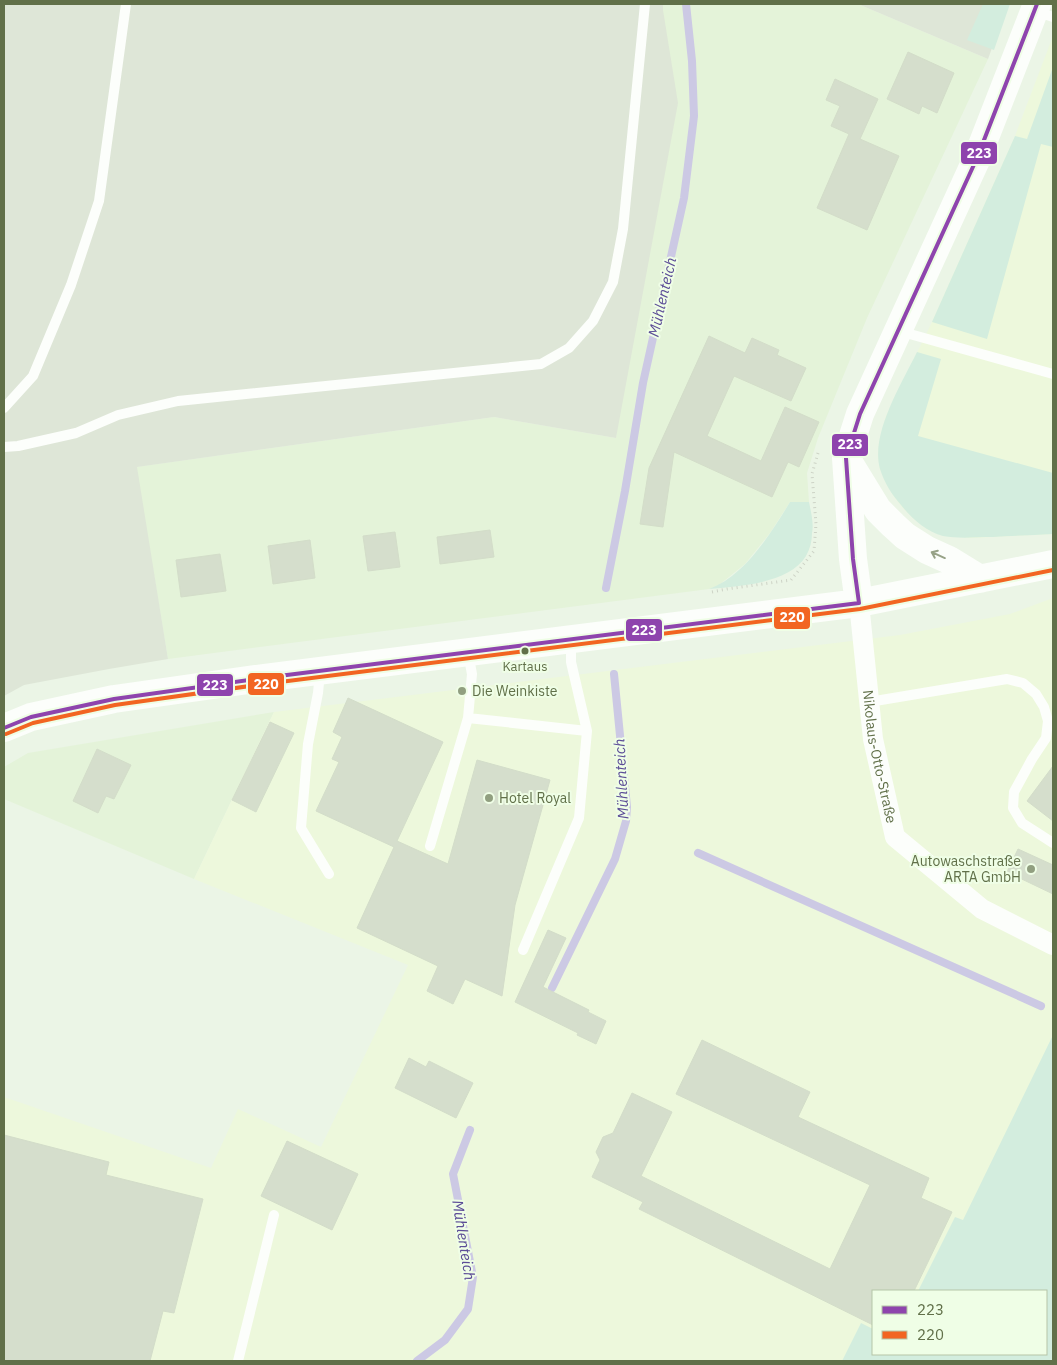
<svg xmlns="http://www.w3.org/2000/svg" width="1057" height="1365" font-family="'IBM Plex Sans',sans-serif">
	<style>
		.residential { fill: #e4f3d9 }
		.commercial { fill: #edf8dc; fill-rule: evenodd }
		.industrial { fill: #dee6d7 }
		.green { fill: #d3edde }
		.lines { fill: none; stroke-linecap: round; stroke-linejoin: round }
		.stream { stroke: #ccc9e4; stroke-width: 8 }
		.building { fill: #d5decc; stroke: #d3ddc9 }
		.path { stroke: #cdd3c6; stroke-width: 3; stroke-dasharray: 1 4; stroke-linecap: butt }
		.service { stroke: #fcfefb; stroke-width: 10 }
		.minor { stroke: #fcfefb; stroke-width: 20 }
		.secondary { stroke: #fcfefb; stroke-width: 28 }
		.bus-1-casing { stroke: #effee6; stroke-width: 8 }
		.bus-2-casing { stroke: #effee6; stroke-width: 8 }
		.bus-1 { stroke: #8e44ad; stroke-width: 4 }
		.bus-2 { stroke: #f26522; stroke-width: 4 }
		.oneway { stroke: #97a287 }
		.bus-dot { fill: #617049; stroke: #effee6; stroke-width: 2 }
		.poi-dot { fill: #919f80; stroke: #effee6; stroke-width: 2 }
		.labels { text-anchor: middle; dominant-baseline: central; stroke-width: 4; stroke-linejoin: round; paint-order: stroke }
		.bus-label { font-size: 13px; fill: #617049; stroke: #effee6 }
		.poi-label { font-size: 14px; fill: #617049; stroke: #effee6; text-anchor: start }
		.street-label { font-size: 14px; fill: #617049; stroke: #effee6 }
		.water-label { font-size: 15px; font-style: italic; fill: #5c4d97; stroke: #effee6 }
		.line-badge { stroke: #effee6; stroke-width: 2 }
		.badge-label { font-size: 14px; text-anchor: middle; font-weight: bold; fill: #fff }
	</style>
	<rect width="100%" height="100%" fill="#ebf5e6"/>
	<path class="residential" d="M 663,4 L 858,4 L 988,59 L 867,318 L 818,438 L 807,473 L 809,502 L 790,502 L 770,533 L 745,564 L 719,585 L 709,589 L 168,659 L 136,467 L 494,417 L 616,438 Z
		M 274,712 L 194,879 L 4,799 L 4,767 L 28,753 Z"/>
	<path class="commercial" d="M 1053,36 L 1053,534 L 970,538 L 941,535 L 927,529 L 914,519 L 902,507 L 893,495 L 880,469 L 878,456 L 879,443 L 886,416 L 932,322 L 1015,136 Z
		M 1053,598 L 1053,1361 L 4,1361 L 4,1097 L 211,1168 L 238,1109 L 321,1147 L 408,965 L 194,879 L 274,712 L 900,635 L 1010,614 ZM 873,1291 L 1046,1291 L 1046,1354 L 873,1354 Z"/>
	<path class="industrial" d="M 4,4 L 663,4 L 663,10 L 678,103 L 616,438 L 494,417 L 137,467 L 168,659 L 109,669 L 24,685 L 4,696 Z
		M 858,4 L 1008,4 L 988,59 Z"/>
	<path class="green" d="M 983,4 L 1010,4 L 994,50 L 967,40 Z
		M 1053,67 L 1053,147 L 1041,144 L 987,339 L 932,322 L 1015,136 L 1027,139 Z
		M 917,352 L 941,359 L 918,436 L 1053,473 L 1053,534 C 1033,535 1013,536 993,537 C 976,537 959,539 943,536 C 927,532 911,518 901,505 C 892,495 884,482 880,469 C 870,434 902,383 917,352 Z
		M 790,502 L 809,502 C 811,512 814,524 812,533 C 812,541 810,549 806,556 C 789,584 738,586 709,589 C 745,576 771,533 790,502 Z
		M 1053,1035 L 1053,1361 L 842,1361 L 861,1323 L 873,1329 L 873,1354 L 1046,1354 L 1046,1291 L 918,1291 L 955,1217 L 963,1220 Z"/>
	<g class="lines">
		<path class="stream" d="M 606,588 L 625,491 L 643,383 L 684,198 L 694,116 L 692,61 L 686,4
			M 698,853 L 1041,1006
			M 552,988 L 615,859 L 626,821 L 627,807 L 614,674
			M 417,1361 L 445,1340 L 468,1309 L 473,1277 L 453,1174 L 470,1130"/>
	</g>
	<path class="building" d="M 908,52 L 954,73 L 937,113 L 922,106 L 919,114 L 887,99 Z
		M 835,79 L 878,99 L 860,139 L 899,156 L 867,230 L 817,208 L 849,134 L 831,126 L 840,106 L 826,100 Z
		M 709,336 L 745,353 L 752,338 L 779,350 L 777,355 L 806,368 L 791,401 L 734,376 L 707,436 L 761,461 L 785,407 L 819,422 L 799,467 L 788,462 L 772,497 L 674,452 L 663,527 L 640,524 L 649,468 Z
		M 490,530 L 494,557 L 440,564 L 437,537 Z
		M 395,532 L 400,567 L 368,571 L 363,536 Z
		M 310,540 L 315,578 L 273,584 L 268,546 Z
		M 220,554 L 226,591 L 181,597 L 176,560 Z
		M 348,698 L 443,742 L 397,841 L 448,864 L 477,760 L 550,780 L 515,905 L 502,996 L 465,979 L 453,1004 L 427,991 L 438,966 L 357,928 L 394,847 L 316,811 L 339,762 L 332,759 L 342,737 L 333,732 Z
		M 270,722 L 294,733 L 256,812 L 232,800 Z
		M 97,749 L 131,765 L 114,799 L 106,796 L 98,813 L 73,801 Z
		M 1053,766 L 1053,821 L 1027,801 Z
		M 1018,849 L 1053,865 L 1053,894 L 1007,872 Z
		M 548,930 L 566,938 L 543,987 L 589,1010 L 588,1012 L 606,1021 L 596,1044 L 577,1035 L 578,1033 L 515,1002 Z
		M 702,1040 L 810,1092 L 798,1117 L 929,1178 L 921,1198 L 952,1212 L 914,1291 L 873,1291 L 873,1325 L 639,1209 L 643,1202 L 592,1177 L 600,1160 L 596,1152 L 603,1137 L 613,1133 L 632,1093 L 672,1112 L 641,1176 L 830,1269 L 870,1185 L 676,1094 Z
		M 409,1058 L 426,1067 L 429,1061 L 473,1083 L 456,1118 L 395,1088 Z
		M 4,1135 L 109,1162 L 106,1175 L 203,1199 L 174,1313 L 163,1311 L 150,1361 L 4,1361 Z
		M 287,1141 L 358,1174 L 332,1230 L 261,1196 Z"/>
	<g class="lines">
		<path class="path" d="M 712,592 L 727,589 L 791,580 L 814,551 L 816,524 L 812,474 L 818,453"/>
		<path class="service" d="M 1035,11 L 1053,17
			M 899,331 L 1053,374
			M 4,408 L 33,376 L 71,285 L 99,201 L 126,4
			M 4,447 L 18,446 L 76,433 L 118,415 L 178,401 L 541,364 L 569,348 L 593,321 L 613,282 L 623,229 L 645,4
			M 320,672 L 318,693 L 308,744 L 301,828 L 329,874
			M 869,702 L 1007,679 L 1023,683 L 1036,694 L 1044,707 L 1048,721 L 1046,738 L 1032,759 L 1014,792 L 1013,808 L 1022,823 L 1053,843
			M 468,718 L 472,674 L 468,653
			M 430,846 L 468,718 L 587,731
			M 523,950 L 579,818 L 587,731 L 571,662 L 571,640
			M 238,1361 L 274,1215"/>
		<path class="minor" id="s1" d="M 859,603 L 873,739 L 895,837 L 982,909 L 1053,945"/>
		<path class="secondary" d="M 848,461 L 878,510 L 893,525 L 905,536 L 927,550 L 949,560 L 980,579
			M 859,603 L 853,559 L 846,458 L 860,414 L 977,158 L 1037,4
			M 4,728 L 31,717 L 114,699 L 263,678 L 859,603 L 1053,564"/>
		<defs>
			<path id="bus-1" d="M 859,603 L 853,559 L 846,458 L 860,414 L 977,158 L 1037,4
				M 4,728 L 31,717 L 114,699 L 263,678 L 859,603"/>
			<path id="bus-2" d="M 6,734 L 33,723 L 115,705 L 264,684 L 860,609 L 1053,570"/>
		</defs>
		<use href="#bus-1" class="bus-1-casing"/>
		<use href="#bus-2" class="bus-2-casing"/>
		<use href="#bus-1" class="bus-1"/>
		<use href="#bus-2" class="bus-2"/>
	</g>
	<defs><path id="oneway-shaft" d="M-6 0H5M1.5-3L5.5 0L1.5 3" fill="none" stroke-width="1.6" stroke-linecap="round" stroke-linejoin="round" transform="scale(1.25)"/></defs>
	<use class="oneway" href="#oneway-shaft" transform="translate(938 555) rotate(-156)"/>
	<circle class="bus-dot" cx="525" cy="651" r="4.5"/>
	<g class="poi-dot">
		<circle cx="462" cy="691" r="5"/>
		<circle cx="489" cy="798" r="5"/>
		<circle cx="1031" cy="869" r="5"/>
	</g>
	<g class="labels">
		<g class="bus-label">
			<text x="525" y="666">Kartaus</text>
		</g>
		<g class="poi-label">
			<text x="472" y="691">Die Weinkiste</text>
			<text x="499" y="798">Hotel Royal</text>
			<text x="1021" y="861" text-anchor="end">Autowaschstraße<tspan x="1021" dy="16">ARTA GmbH</tspan></text>
		</g>
		<g class="street-label">
			<text stroke="none"><textPath href="#s1" startOffset="155">Nikolaus-Otto-Straße</textPath></text>
		</g>
		<g class="water-label">
			<text transform="translate(662 297) rotate(-77)">Mühlenteich</text>
			<text transform="translate(621 779) rotate(-93)">Mühlenteich</text>
			<text transform="translate(464 1240) rotate(81)">Mühlenteich</text>
		</g>
	</g>
	<g class="line-badge">
		<rect x="960" y="141" width="38" height="24" rx="5" fill="#8e44ad"/>
		<rect x="831" y="433" width="38" height="24" rx="5" fill="#8e44ad"/>
		<rect x="773" y="606" width="38" height="24" rx="5" fill="#f26522"/>
		<rect x="625" y="618" width="38" height="24" rx="5" fill="#8e44ad"/>
		<rect x="247" y="672" width="38" height="24" rx="5" fill="#f26522"/>
		<rect x="196" y="673" width="38" height="24" rx="5" fill="#8e44ad"/>
	</g>
	<g class="badge-label">
		<text x="979" y="158">223</text>
		<text x="850" y="449">223</text>
		<text x="792" y="622">220</text>
		<text x="644" y="635">223</text>
		<text x="266" y="689">220</text>
		<text x="215" y="690">223</text>
	</g>
	<rect width="1057" height="1365" fill="none" stroke="#617049" stroke-width="10"/>
	<rect x="872" y="1290" width="175" height="65" fill="#effee6" stroke="#b6c5a7"/>
	<rect x="882" y="1306" width="25" height="8" fill="#8e44ad" stroke="#b6c5a7"/>
	<text x="917" y="1315" font-size="15" fill="#617049">223</text>
	<rect x="882" y="1331" width="25" height="8" fill="#f26522" stroke="#b6c5a7"/>
	<text x="917" y="1340" font-size="15" fill="#617049">220</text>
</svg>
